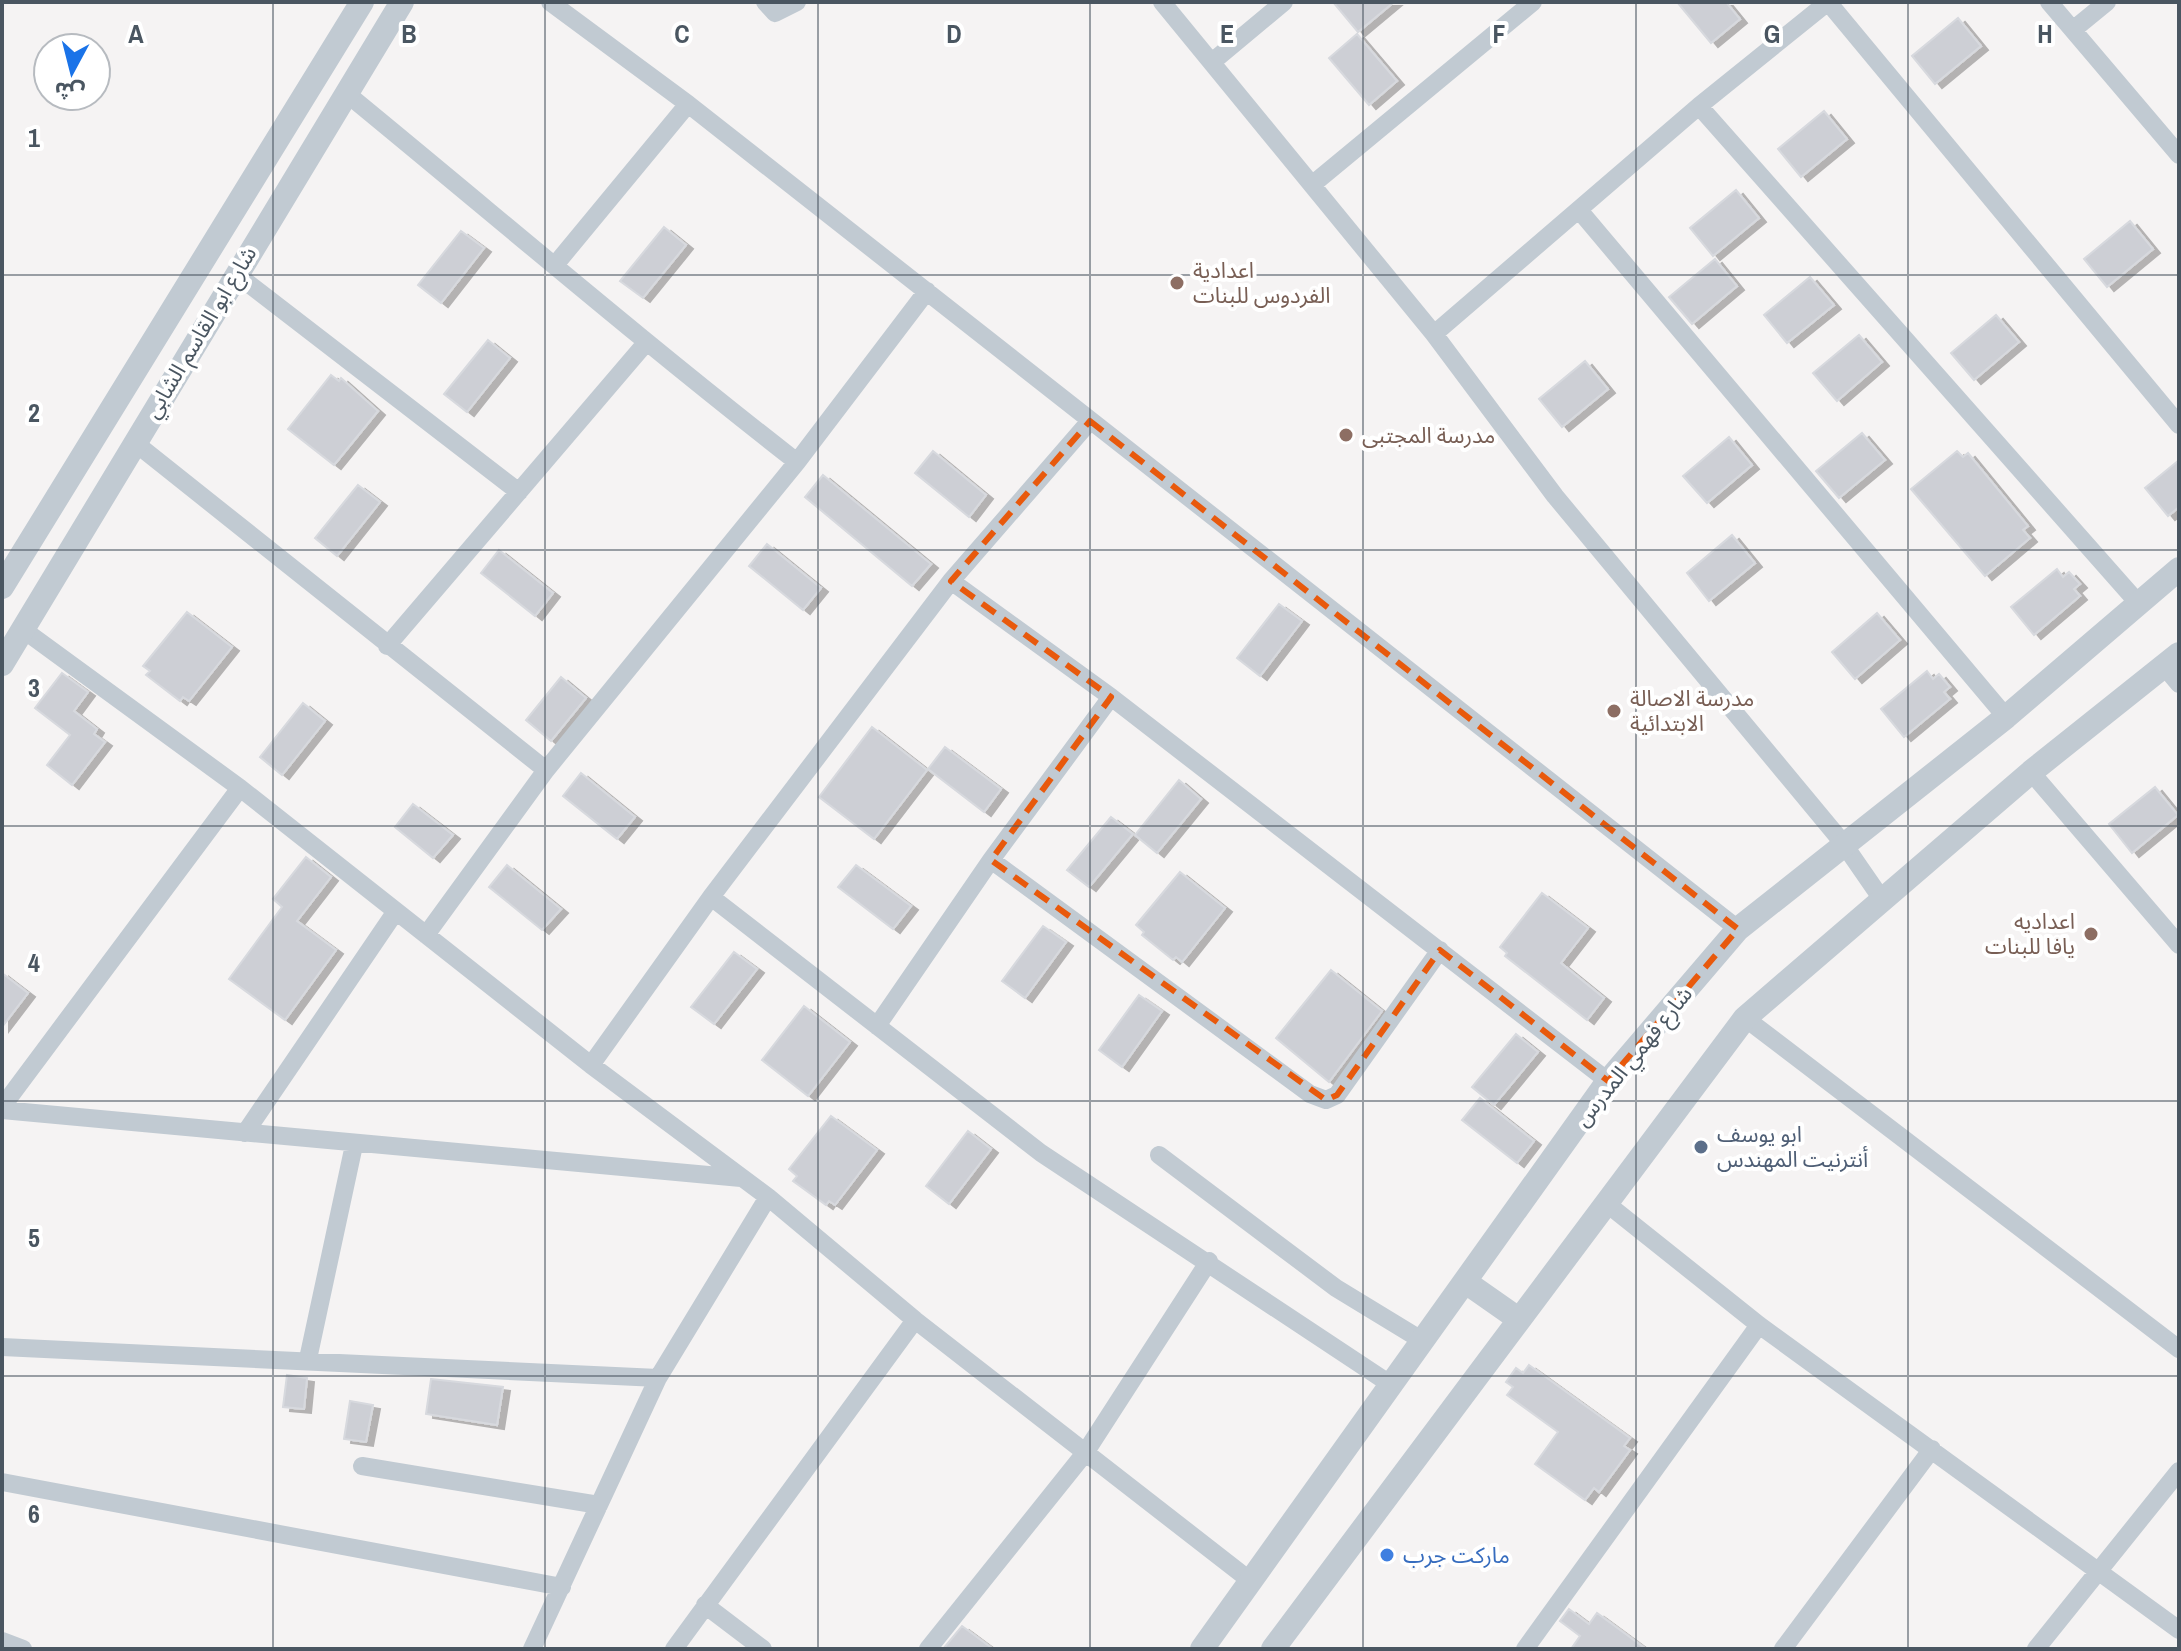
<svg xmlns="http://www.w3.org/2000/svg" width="2181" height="1651" font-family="'Archivo Narrow','Noto Sans Arabic',sans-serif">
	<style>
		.building { fill: #cdcfd5; stroke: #d7d9de; stroke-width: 2; filter: url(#shadow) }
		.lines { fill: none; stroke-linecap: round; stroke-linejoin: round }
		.minor { stroke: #c1cad2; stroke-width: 18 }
		.tertiary { stroke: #c1cad2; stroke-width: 24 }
		.marked { fill: none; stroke: #e8590c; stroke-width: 6; stroke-dasharray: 16 10; stroke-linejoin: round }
		.grid { fill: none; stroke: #4a5661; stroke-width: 2; stroke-opacity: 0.55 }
		.education-dot { fill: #8d6e63; stroke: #fff; stroke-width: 3 }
		.service-dot { fill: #5c6f8a; stroke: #fff; stroke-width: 3 }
		.shop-dot { fill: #3f7fe0; stroke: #fff; stroke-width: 3 }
		.labels { text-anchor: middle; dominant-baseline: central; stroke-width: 8; stroke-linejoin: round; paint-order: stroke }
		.education-label { font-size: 22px; fill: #785e54; stroke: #fff; text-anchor: start }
		.street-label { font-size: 22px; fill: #4a5661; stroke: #fff }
		.service-label { font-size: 22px; fill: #4e5e75; stroke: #fff; text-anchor: start }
		.shop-label { font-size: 22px; fill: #366cbe; stroke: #fff; text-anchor: start }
		.grid-label { font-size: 26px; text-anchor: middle; font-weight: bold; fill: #4a5661; stroke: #fff; stroke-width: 8; stroke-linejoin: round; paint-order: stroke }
	</style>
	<defs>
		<filter id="shadow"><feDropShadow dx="7" dy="4" stdDeviation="0" flood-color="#0004"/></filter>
	</defs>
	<rect width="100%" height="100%" fill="#f5f3f3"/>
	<path class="building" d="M 1333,2 L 1394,2 L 1358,32 Z
		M 1677,2 L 1726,2 L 1740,19 L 1711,43 Z
		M 1958,18 L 1981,46 L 1935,84 L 1912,56 Z
		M 1357,34 L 1397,81 L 1369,105 L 1329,58 Z
		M 1824,111 L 1847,139 L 1801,177 L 1778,149 Z
		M 1736,190 L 1759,218 L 1713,256 L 1690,228 Z
		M 2130,221 L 2153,249 L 2107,287 L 2084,259 Z
		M 664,227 L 686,245 L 643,298 L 620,281 Z
		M 461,231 L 484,248 L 441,303 L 418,285 Z
		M 1715,259 L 1737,286 L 1692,324 L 1669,297 Z
		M 1810,277 L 1834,305 L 1787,343 L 1764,315 Z
		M 1996,315 L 2019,342 L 1974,380 L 1951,353 Z
		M 1859,335 L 1882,362 L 1837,401 L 1813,373 Z
		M 488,340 L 510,358 L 467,412 L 444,394 Z
		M 1585,361 L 1608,389 L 1562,427 L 1539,399 Z
		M 331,375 L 339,381 L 341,378 L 378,411 L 334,465 L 288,429 Z
		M 1862,433 L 1885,460 L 1839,498 L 1816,471 Z
		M 1729,437 L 1752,465 L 1707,503 L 1683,476 Z
		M 933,451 L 986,495 L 969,517 L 915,473 Z
		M 1957,451 L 1963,457 L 1968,453 L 2028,526 L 2023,530 L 2030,538 L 1985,576 L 1911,489 Z
		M 2179,460 L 2179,507 L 2168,516 L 2145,488 Z
		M 823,475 L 931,564 L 912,586 L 805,497 Z
		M 358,485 L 380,502 L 337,556 L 315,538 Z
		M 1732,535 L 1755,563 L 1709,601 L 1687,573 Z
		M 767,544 L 821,588 L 803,610 L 749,566 Z
		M 499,550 L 553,593 L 535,616 L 481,573 Z
		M 2057,569 L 2063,577 L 2069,572 L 2080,584 L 2074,589 L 2080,596 L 2034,635 L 2011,607 Z
		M 1279,604 L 1302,621 L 1260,676 L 1237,658 Z
		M 187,612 L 232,647 L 189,701 L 183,697 L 180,701 L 146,675 L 150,671 L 143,666 Z
		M 1877,613 L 1900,640 L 1855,679 L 1832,652 Z
		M 1927,671 L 1933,679 L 1939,674 L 1950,687 L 1944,692 L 1950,699 L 1904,737 L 1881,709 Z
		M 62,673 L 88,692 L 74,711 L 97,729 L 94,734 L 105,742 L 72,785 L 47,765 L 70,735 L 35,708 Z
		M 561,677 L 586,698 L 551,741 L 526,720 Z
		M 303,703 L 325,721 L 282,775 L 260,757 Z
		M 872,727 L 927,770 L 874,839 L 819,797 Z
		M 945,747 L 1001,789 L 984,812 L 928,769 Z
		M 581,773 L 635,817 L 617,839 L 563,796 Z
		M 1179,780 L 1201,799 L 1157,853 L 1135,835 Z
		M 2155,787 L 2178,815 L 2132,853 L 2109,824 Z
		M 413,804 L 453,835 L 433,858 L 395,827 Z
		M 1111,817 L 1133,834 L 1089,887 L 1067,870 Z
		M 306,857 L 331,877 L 297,921 L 336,950 L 285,1020 L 229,979 L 282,907 L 273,899 Z
		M 507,865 L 561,909 L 542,930 L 489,887 Z
		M 856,865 L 911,906 L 893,929 L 838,887 Z
		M 1180,872 L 1225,908 L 1182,962 L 1176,957 L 1173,960 L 1142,935 L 1144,932 L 1136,925 Z
		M 1542,893 L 1588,928 L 1561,963 L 1604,998 L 1587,1020 L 1505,956 L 1507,953 L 1500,947 Z
		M 1043,926 L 1066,942 L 1025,998 L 1002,981 Z
		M 734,952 L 757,969 L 714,1024 L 691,1007 Z
		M 1331,970 L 1382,1011 L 1329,1082 L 1276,1038 Z
		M 2,973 L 28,993 L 2,1027 Z
		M 1139,995 L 1162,1011 L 1122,1067 L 1099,1050 Z
		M 804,1006 L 850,1042 L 808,1096 L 762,1060 Z
		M 1516,1034 L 1538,1052 L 1494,1105 L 1472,1087 Z
		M 1480,1098 L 1534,1141 L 1517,1163 L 1462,1120 Z
		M 831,1116 L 877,1150 L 835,1205 L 829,1201 L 826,1205 L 793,1181 L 797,1176 L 789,1169 Z
		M 968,1131 L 991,1149 L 949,1204 L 926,1186 Z
		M 1529,1365 L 1630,1438 L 1624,1446 L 1630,1450 L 1599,1492 L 1594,1488 L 1585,1500 L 1535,1464 L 1558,1432 L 1507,1395 L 1513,1387 L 1506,1382 L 1516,1368 L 1523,1373 Z
		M 287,1375 L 307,1378 L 304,1409 L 283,1407 Z
		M 431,1379 L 503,1387 L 497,1425 L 426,1414 Z
		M 350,1401 L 373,1405 L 366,1442 L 344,1439 Z
		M 1569,1609 L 1589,1624 L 1597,1613 L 1646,1649 L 1571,1649 L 1580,1636 L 1560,1621 Z
		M 962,1626 L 993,1649 L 943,1649 Z"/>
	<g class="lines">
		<path class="minor" d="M 550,2 L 688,104 L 1738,929
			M 765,2 L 775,13 L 797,2
			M 1162,2 L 1434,334 L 1555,496 L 1843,843 L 1881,898
			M 1828,2 L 2179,425
			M 2049,2 L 2179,155
			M 2074,29 L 2107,2
			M 1212,62 L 1284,2
			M 346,93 C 496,216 644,343 797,462
			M 1699,106 L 2139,604
			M 1313,184 L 1533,2
			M 1579,210 L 2006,717
			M 555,265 L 688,104
			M 236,274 L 519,492
			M 1434,334 L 1699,106 L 1828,2
			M 134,442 L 546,770
			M 951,581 L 1111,697 L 1608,1081
			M 21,628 L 240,788 L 591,1065 L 768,1197 L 915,1320 L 1252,1582
			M 387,646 L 645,344
			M 2164,666 L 2179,684
			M 2031,772 L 2179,945
			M 991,860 L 1310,1094 L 1326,1100 L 1337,1095 L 1440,950
			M 711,897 L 1041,1153 L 1390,1384
			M 426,935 L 546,770 L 797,462 L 927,291
			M 1745,1018 L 2179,1349
			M 877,1026 L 991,860 L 1111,697
			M 591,1065 L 711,897 L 951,581 L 1090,421
			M 2,1107 L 240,788
			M 2,1110 L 741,1178
			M 245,1133 L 396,911
			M 1159,1155 L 1336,1288 L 1423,1341
			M 1606,1203 L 1759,1325 L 2179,1630
			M 2,1347 L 658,1378
			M 308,1359 L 354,1145
			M 362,1466 L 599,1505
			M 2,1482 L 562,1587
			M 705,1605 L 763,1649
			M 2,1641 L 23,1649
			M 532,1649 L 658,1378 L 768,1197
			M 674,1649 L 915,1320
			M 928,1649 L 1085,1453 L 1209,1261
			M 1525,1649 L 1759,1325
			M 1783,1649 L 1932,1449
			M 2036,1649 L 2179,1471"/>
		<path class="tertiary" d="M 2,587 L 362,2
			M 2,664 L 402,2
			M 1467,1283 L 1517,1318
			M 1202,1649 L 1608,1081 L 1738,929 L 2006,717 L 2179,569
			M 1273,1649 L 1745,1018 L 2031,772 L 2179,654"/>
	</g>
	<path class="marked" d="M 1090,421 L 1738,929 L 1608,1081 L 1440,950 L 1337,1095 L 1326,1100 L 991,860 L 1111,697 L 951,581 Z"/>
	<path class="grid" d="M 273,2 L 273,1649M 545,2 L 545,1649M 818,2 L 818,1649M 1090,2 L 1090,1649M 1363,2 L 1363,1649M 1636,2 L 1636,1649M 1908,2 L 1908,1649M 2,275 L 2179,275M 2,550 L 2179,550M 2,826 L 2179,826M 2,1101 L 2179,1101M 2,1376 L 2179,1376"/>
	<g class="education-dot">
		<circle cx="1177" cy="283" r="8"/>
		<circle cx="1346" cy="435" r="8"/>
		<circle cx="1614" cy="711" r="8"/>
		<circle cx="2091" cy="934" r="8"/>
	</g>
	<circle class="service-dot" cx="1701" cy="1147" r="8"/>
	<circle class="shop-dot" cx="1387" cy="1555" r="8"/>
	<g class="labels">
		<g class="education-label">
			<text x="1193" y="270">اعدادية<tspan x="1193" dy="25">الفردوس للبنات</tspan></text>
			<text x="1362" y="435">مدرسة المجتبى</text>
			<text x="1630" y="698">مدرسة الاصالة<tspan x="1630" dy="25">الابتدائية</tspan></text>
			<text x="2075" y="921" text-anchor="end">اعداديه<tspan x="2075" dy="25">يافا للبنات</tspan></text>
		</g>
		<g class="street-label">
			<text transform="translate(200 332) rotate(-59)">شارع ابو القاسم الشابي</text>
			<text transform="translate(1633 1056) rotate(-51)">شارع فهمي المدرس</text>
		</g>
		<g class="service-label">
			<text x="1717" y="1134">ابو يوسف<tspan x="1717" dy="25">أنترنيت المهندس</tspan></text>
		</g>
		<g class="shop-label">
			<text x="1403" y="1555">ماركت جرب</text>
		</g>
	</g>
	<g class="grid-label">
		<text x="136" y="43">A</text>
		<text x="409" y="43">B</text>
		<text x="682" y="43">C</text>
		<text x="954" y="43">D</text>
		<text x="1227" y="43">E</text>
		<text x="1499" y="43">F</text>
		<text x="1772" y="43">G</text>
		<text x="2045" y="43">H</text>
		<text x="34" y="147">1</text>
		<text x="34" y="422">2</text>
		<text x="34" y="697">3</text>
		<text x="34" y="972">4</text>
		<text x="34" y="1247">5</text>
		<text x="34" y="1523">6</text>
	</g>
	<rect width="2181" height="1651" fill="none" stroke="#4a5661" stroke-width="8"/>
	<g transform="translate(72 72) rotate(187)"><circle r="38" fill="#ffffff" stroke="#b7bbc0" stroke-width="2"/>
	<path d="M0-6L14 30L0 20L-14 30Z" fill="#1a73e8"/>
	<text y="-12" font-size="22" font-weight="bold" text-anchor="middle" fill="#4a5661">ش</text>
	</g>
</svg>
